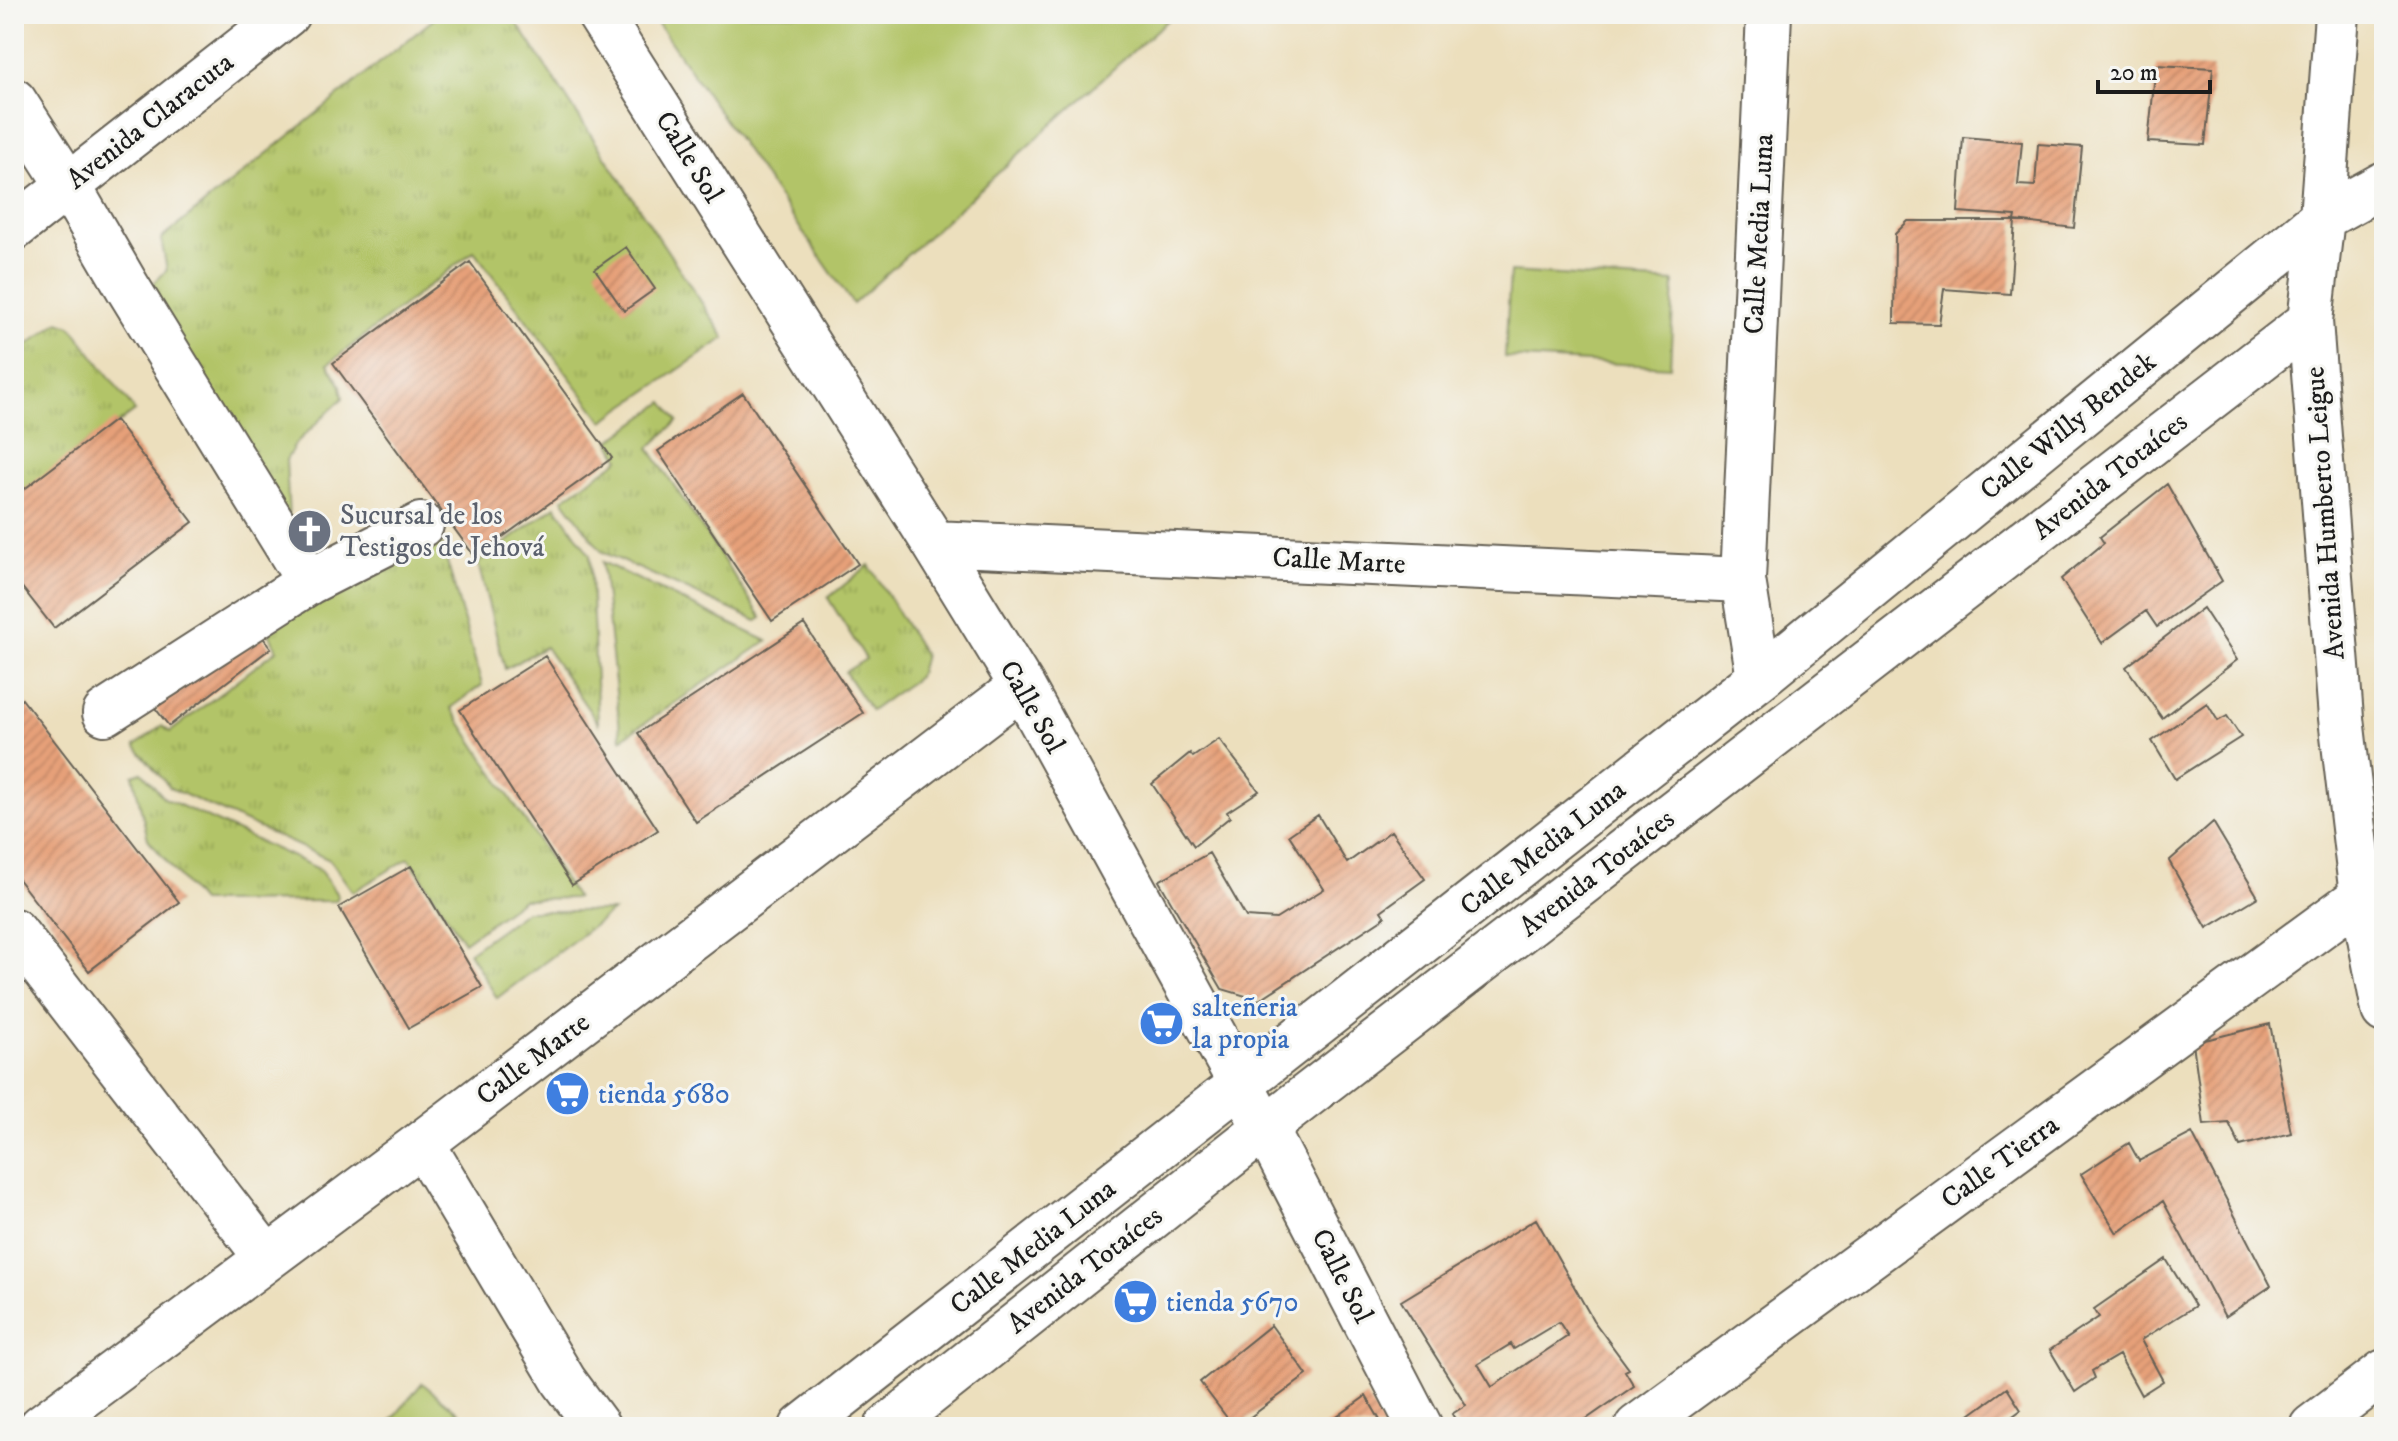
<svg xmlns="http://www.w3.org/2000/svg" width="2398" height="1441" font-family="'IM FELL DW Pica',serif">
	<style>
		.grass { fill: url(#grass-tufts); stroke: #677042; stroke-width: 2 }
		.park { fill: #b2c467; stroke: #677042; stroke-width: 2 }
		.building { fill: url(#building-hatch); fill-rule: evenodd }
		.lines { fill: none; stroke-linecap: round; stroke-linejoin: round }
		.minor-casing { stroke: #656054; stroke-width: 48 }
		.minor { stroke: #fff; stroke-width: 44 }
		.labels { text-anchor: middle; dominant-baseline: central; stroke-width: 6; stroke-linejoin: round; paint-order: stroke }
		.street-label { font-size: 28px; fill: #1c1c1c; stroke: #f6f6f2 }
		.worship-label { font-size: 28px; fill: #5b616d; stroke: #f6f6f2; text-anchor: start }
		.shop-label { font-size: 28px; fill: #366cbe; stroke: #f6f6f2; text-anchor: start }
	</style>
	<defs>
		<pattern id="grass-tufts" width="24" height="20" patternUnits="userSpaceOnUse" patternTransform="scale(2)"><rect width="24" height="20" fill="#b2c467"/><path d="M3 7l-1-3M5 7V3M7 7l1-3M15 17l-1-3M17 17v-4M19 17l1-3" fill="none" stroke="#98a859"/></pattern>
		<pattern id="building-hatch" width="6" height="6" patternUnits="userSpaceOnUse" patternTransform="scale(2)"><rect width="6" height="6" fill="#e6a079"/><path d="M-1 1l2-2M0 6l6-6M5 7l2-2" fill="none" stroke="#c58968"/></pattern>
	</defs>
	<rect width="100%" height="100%" fill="#f6f6f2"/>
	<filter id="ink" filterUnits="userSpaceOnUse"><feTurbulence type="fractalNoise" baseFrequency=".0125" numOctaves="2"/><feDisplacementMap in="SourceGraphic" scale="16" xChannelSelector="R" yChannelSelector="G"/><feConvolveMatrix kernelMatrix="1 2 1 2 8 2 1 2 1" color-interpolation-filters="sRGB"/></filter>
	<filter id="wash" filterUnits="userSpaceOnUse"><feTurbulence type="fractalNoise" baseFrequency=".006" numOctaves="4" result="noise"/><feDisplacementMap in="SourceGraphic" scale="32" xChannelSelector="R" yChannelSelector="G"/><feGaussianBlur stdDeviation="1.8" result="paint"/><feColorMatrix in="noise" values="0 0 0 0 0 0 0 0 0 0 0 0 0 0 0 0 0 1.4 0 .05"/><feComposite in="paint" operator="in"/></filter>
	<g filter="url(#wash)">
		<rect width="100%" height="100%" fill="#ecdfbd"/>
		<path class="grass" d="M 440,14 L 511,14 L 725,338 L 603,421 L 474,251 L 328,364 L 341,386 L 343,398 L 296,443 L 286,460 L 290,539 L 139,298 L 167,270 L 161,239 Z
			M 59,322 L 71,326 L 135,411 L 14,501 L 14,355 Z
			M 664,402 L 678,421 L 649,448 L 762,618 L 757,621 L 602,552 L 563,499 L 620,459 L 610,441 Z
			M 556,506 L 590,555 L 598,723 L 545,647 L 505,669 L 478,563 Z
			M 439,533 L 482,685 L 451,708 L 576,898 L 523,899 L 464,942 L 409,858 L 353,892 L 330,860 L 170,788 L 135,746 L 162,726 L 170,732 L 277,650 L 264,622 Z
			M 602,562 L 767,641 L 621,739 Z
			M 869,565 L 924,655 L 918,677 L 871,711 L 845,672 L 866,659 L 828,598 Z
			M 142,772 L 164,798 L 319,869 L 338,896 L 336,901 L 200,902 L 148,839 L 133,775 Z
			M 526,911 L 613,911 L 497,998 L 469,952 Z"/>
		<path class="park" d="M 651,14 L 1174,14 L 853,304 Z
			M 1510,272 L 1674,282 L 1670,367 L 1505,357 Z
			M 422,1383 L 476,1427 L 386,1427 Z"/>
		<g id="blocks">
			<path class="building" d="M 2156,65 L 2213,68 L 2205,145 L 2148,142 Z
				M 1963,137 L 2022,142 L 2018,185 L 2035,186 L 2038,144 L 2082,147 L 2074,228 L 2015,221 L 2016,216 L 1958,212 Z
				M 1908,221 L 2015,221 L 2010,294 L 1944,289 L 1939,324 L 1894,323 L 1895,234 Z
				M 626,247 L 655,289 L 624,311 L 595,269 Z
				M 470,262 L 612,458 L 475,557 L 333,363 Z
				M 743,393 L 858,564 L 772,621 L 658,451 Z
				M 115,420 L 193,522 L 54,628 L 14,577 L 14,497 Z
				M 2167,484 L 2222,581 L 2157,627 L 2146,611 L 2102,643 L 2061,579 L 2104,543 L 2100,537 Z
				M 2203,608 L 2237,660 L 2162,718 L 2126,667 Z
				M 251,622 L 271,648 L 169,726 L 149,700 Z
				M 804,624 L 863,713 L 696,822 L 638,733 Z
				M 545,656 L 658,830 L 572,885 L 460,710 Z
				M 22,699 L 179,902 L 89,971 L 14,874 L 14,705 Z
				M 2207,703 L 2218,721 L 2227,716 L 2241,737 L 2175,779 L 2152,741 Z
				M 1219,739 L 1259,791 L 1227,812 L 1230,817 L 1194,846 L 1152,784 L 1190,753 L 1193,757 Z
				M 1318,815 L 1347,863 L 1391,831 L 1425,879 L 1381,911 L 1385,917 L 1259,1000 L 1222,989 L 1159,881 L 1209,853 L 1246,917 L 1276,919 L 1324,889 L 1289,835 Z
				M 2213,822 L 2258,897 L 2207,928 L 2169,861 Z
				M 411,866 L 482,987 L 409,1028 L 339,907 Z
				M 2270,1024 L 2291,1133 L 2240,1146 L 2229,1123 L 2204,1125 L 2193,1043 Z
				M 2192,1133 L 2271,1286 L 2225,1317 L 2163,1201 L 2117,1233 L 2081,1174 L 2129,1143 L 2139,1161 Z
				M 1536,1219 L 1593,1320 L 1629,1369 L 1625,1371 L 1634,1386 L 1575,1427 L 1460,1427 L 1452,1414 L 1466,1405 L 1401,1301 ZM 1559,1322 L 1568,1336 L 1492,1387 L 1478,1364 L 1511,1344 L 1514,1349 Z
				M 2166,1259 L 2195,1306 L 2141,1340 L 2163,1381 L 2141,1395 L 2119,1355 L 2092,1371 L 2095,1378 L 2075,1392 L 2050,1350 L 2099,1317 L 2094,1309 Z
				M 1271,1325 L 1307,1375 L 1237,1427 L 1234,1427 L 1200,1382 Z
				M 2007,1388 L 2021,1410 L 1998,1427 L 1967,1427 L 1963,1420 Z
				M 1366,1396 L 1384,1427 L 1323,1427 Z"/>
		</g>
	</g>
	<g filter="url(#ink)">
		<use href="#blocks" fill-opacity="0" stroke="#656054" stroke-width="2"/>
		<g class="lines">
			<defs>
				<path id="minor" d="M 599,14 L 934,543 L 1022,686 L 1265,1128 L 1420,1427
					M 2337,14 L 2322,218 L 2310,321 L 2341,718 L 2362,896 L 2384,1010
					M 14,101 L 68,185 L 128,288 L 309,582
					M 14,228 L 287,14
					M 934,543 L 1743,580
					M 1759,678 L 2322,218 L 2384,184
					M 105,713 L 309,582 L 421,525
					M 14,931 L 267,1258
					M 422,1143 L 564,1381 L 598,1427
					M 41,1427 L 422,1143 L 1022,686
					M 802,1427 L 1759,678 L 1743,580 L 1769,14
					M 887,1427 L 1265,1128 L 2310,321
					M 1637,1427 L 2362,896
					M 2312,1427 L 2384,1372"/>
			</defs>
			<use href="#minor" class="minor-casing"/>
			<use href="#minor" class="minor"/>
		</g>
	</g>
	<defs>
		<symbol id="church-disc" viewBox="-11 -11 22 22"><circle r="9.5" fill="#6b7280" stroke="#f6f6f2"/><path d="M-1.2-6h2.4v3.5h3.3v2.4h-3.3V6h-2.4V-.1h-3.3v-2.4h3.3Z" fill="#fff"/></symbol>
		<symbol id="supermarket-disc" viewBox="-11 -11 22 22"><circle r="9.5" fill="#3f7fe0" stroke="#f6f6f2"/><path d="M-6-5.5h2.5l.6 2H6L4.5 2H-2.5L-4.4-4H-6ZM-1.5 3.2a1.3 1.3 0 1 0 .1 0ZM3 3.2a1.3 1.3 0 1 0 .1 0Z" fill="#fff"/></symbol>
	</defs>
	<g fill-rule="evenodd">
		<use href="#church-disc" x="284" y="506" width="51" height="51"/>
		<use href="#supermarket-disc" x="1136" y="998" width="51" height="51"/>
		<use href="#supermarket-disc" x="542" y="1068" width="51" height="51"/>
		<use href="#supermarket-disc" x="1110" y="1276" width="51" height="51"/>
	</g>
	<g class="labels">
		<g class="street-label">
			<text transform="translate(150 121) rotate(-38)">Avenida Claracuta</text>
			<text transform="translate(689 157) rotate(58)">Calle Sol</text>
			<text transform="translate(1759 234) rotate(-87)">Calle Media Luna</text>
			<text transform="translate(2068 426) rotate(-39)">Calle Willy Bendek</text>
			<text transform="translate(2110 476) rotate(-38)">Avenida Totaíces</text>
			<text transform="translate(2325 513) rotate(-94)">Avenida Humberto Leigue</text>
			<text transform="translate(1339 561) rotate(3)">Calle Marte</text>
			<text transform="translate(1032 707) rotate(60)">Calle Sol</text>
			<text transform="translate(1543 848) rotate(-38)">Calle Media Luna</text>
			<text transform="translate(1597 873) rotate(-38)">Avenida Totaíces</text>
			<text transform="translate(533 1059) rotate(-37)">Calle Marte</text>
			<text transform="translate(2000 1162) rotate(-36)">Calle Tierra</text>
			<text transform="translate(1033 1247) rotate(-38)">Calle Media Luna</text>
			<text transform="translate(1085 1270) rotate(-38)">Avenida Totaíces</text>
			<text transform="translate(1342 1276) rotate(63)">Calle Sol</text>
		</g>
		<g class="worship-label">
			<text x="340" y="515">Sucursal de los<tspan x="340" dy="32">Testigos de Jehová</tspan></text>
		</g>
		<g class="shop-label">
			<text x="1192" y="1007">salteñeria<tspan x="1192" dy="32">la propia</tspan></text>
			<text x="598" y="1094">tienda 5680</text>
			<text x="1166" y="1302">tienda 5670</text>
		</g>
	</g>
	<rect width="2398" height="1441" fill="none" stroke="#f6f6f2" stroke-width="48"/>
	<path d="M2098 80v12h112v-12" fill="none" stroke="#1c1c1c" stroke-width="4"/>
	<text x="2110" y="80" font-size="24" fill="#1c1c1c" stroke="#f6f6f2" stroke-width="6" paint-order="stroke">20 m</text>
</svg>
